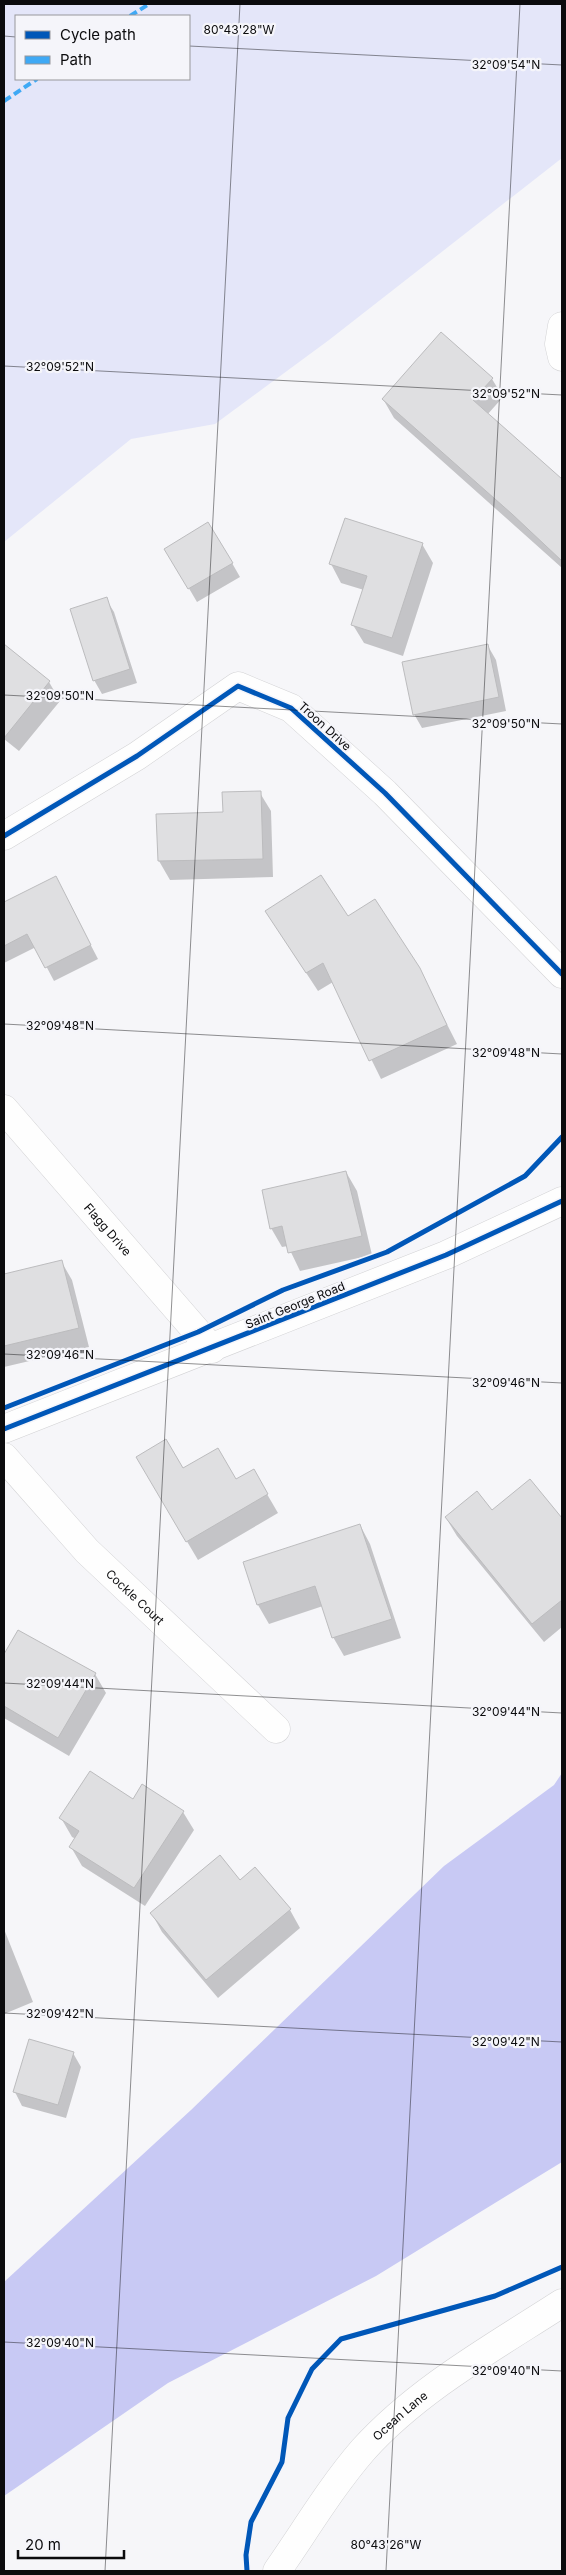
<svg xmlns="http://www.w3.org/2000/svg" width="566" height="2575" font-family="Inter,sans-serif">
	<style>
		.green { fill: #e4e6f9; fill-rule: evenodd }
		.water { fill: #c8c9f4 }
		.shadow { fill: #0003 }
		.building { fill: #dfdfe1; stroke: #bcbcbe }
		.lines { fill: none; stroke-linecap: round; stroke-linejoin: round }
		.street-casing { stroke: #d3d3d5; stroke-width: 29 }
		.street { stroke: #fefefe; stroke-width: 28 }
		.quiet { stroke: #3fa9f5; stroke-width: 4; stroke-dasharray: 8 4; stroke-linecap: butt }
		.cycleway-casing { stroke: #f5f5fa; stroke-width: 8 }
		.cycleway { stroke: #0057b8; stroke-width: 5 }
		.ticks { fill: none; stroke: #0b0b0d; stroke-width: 1; stroke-opacity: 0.45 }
		.labels { text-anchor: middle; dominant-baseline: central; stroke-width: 4.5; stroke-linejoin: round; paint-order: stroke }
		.street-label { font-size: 12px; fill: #0b0b0d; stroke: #f5f5fa }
		.ticks-label { font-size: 12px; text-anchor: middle; fill: #0b0b0d; stroke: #f5f5fa; stroke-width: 4.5; stroke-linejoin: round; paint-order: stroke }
	</style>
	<rect width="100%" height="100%" fill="#f6f6f9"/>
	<path class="green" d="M 4,4 L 562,4 L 562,158 L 329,340 L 215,424 L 131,439 L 4,542 ZM 16,16 L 189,16 L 189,79 L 16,79 Z"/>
	<path class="water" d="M 562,1773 L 562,2162 L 376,2276 L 168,2383 L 4,2496 L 4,2282 L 191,2110 L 444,1866 L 554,1785 Z"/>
	<path class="shadow" d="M 492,379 L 503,397 L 487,415 L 562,484 L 562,568 L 394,418 L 383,399 Z
		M 422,544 L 433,563 L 403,656 L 364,643 L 353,625 L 364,590 L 341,583 L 331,564 Z
		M 174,563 L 232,563 L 240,577 L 197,602 Z
		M 106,599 L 114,612 L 137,683 L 102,694 L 94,680 Z
		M 4,646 L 49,682 L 60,701 L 19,751 L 4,739 Z
		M 488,646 L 496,660 L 506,711 L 422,728 L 414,714 Z
		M 260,793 L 271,811 L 273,877 L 170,880 L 159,861 L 224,813 Z
		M 56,878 L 98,959 L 54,981 L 36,947 L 4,963 L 4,904 Z
		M 348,917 L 419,969 L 457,1044 L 381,1079 L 333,982 L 318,991 L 278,930 Z
		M 346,1172 L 357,1191 L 372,1255 L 300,1271 L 288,1246 L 282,1247 L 271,1228 Z
		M 61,1261 L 72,1280 L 89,1347 L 4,1367 L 4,1275 Z
		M 137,1457 L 183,1470 L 236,1480 L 253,1470 L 278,1513 L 198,1560 Z
		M 530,1481 L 562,1520 L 562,1627 L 544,1642 L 457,1536 L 446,1518 L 492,1512 Z
		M 360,1525 L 370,1544 L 401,1638 L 344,1656 L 333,1637 L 323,1606 L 269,1624 L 258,1605 L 244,1563 Z
		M 18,1631 L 95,1674 L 106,1693 L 69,1756 L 4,1718 L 4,1656 Z
		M 133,1800 L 183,1812 L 194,1830 L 145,1906 L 82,1866 L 71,1847 L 76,1839 L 72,1837 L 61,1818 Z
		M 240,1881 L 290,1910 L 300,1928 L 218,1998 L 162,1932 L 152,1914 Z
		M 4,1929 L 33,2002 L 4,2014 Z
		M 73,2053 L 81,2067 L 66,2118 L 22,2106 L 15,2092 Z"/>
	<path class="building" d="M 441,332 L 493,378 L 473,400 L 562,479 L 562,561 L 512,514 L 382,399 Z
		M 345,518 L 423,543 L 392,638 L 351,625 L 367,576 L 329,564 Z
		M 208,522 L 233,563 L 188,589 L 164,549 Z
		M 107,597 L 130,669 L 93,681 L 70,609 Z
		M 4,644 L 50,681 L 4,738 Z
		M 488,644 L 499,697 L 413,715 L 402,662 Z
		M 261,791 L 263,859 L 158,861 L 156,814 L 223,812 L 222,792 Z
		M 321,875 L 348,916 L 375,899 L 420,968 L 447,1025 L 369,1061 L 323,963 L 306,973 L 265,911 Z
		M 56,876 L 91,945 L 45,968 L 27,934 L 4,946 L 4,902 Z
		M 346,1171 L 362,1236 L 288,1253 L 282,1226 L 270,1229 L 262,1190 Z
		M 62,1260 L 79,1328 L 4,1346 L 4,1274 Z
		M 166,1439 L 183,1468 L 218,1448 L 236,1479 L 254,1469 L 268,1494 L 186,1542 L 136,1457 Z
		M 530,1479 L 562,1518 L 562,1600 L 532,1624 L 445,1517 L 477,1491 L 492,1510 Z
		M 360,1524 L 392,1619 L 332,1638 L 315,1586 L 257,1605 L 243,1562 Z
		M 18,1630 L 96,1673 L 58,1738 L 4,1706 L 4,1654 Z
		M 90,1771 L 133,1799 L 142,1784 L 184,1811 L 134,1888 L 69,1847 L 79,1831 L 59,1818 Z
		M 220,1855 L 240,1880 L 255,1867 L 291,1909 L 206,1980 L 150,1913 Z
		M 29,2039 L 74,2052 L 58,2105 L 13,2092 Z"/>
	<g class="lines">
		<defs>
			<g id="street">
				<path d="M 562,326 L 559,344 L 562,357"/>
				<path d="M 4,836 L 137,756 L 238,686 L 291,708 L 385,793 L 562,974"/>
				<path id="s1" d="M 4,1109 L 212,1349"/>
				<path d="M 4,1429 L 446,1255 L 562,1201"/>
				<path id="s2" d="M 4,1457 L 87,1551 L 276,1729"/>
				<path id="s3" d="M 277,2571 C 305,2531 331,2487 363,2450 C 418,2389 494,2347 562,2303"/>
			</g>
		</defs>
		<use href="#street" class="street-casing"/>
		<use href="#street" class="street"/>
		<path class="quiet" d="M 130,16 L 149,4
			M 4,101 L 37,79"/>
		<defs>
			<path id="cycleway" d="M 4,836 L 137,756 L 238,686 L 291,708 L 385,793 L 562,974
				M 4,1408 L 198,1332 L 283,1290 L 387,1252 L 525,1176 L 562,1137
				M 4,1429 L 446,1255 L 562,1201
				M 247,2571 L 246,2555 L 251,2522 L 282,2462 L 288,2418 L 312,2369 L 341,2339 L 495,2296 L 562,2267"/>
		</defs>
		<use href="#cycleway" class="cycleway-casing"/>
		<use href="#cycleway" class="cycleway"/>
	</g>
	<path class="ticks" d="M 4,36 L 16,37M 189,46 L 562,65M 4,366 L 562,395M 4,695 L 562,724M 4,1024 L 562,1054M 4,1354 L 562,1383M 4,1683 L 562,1713M 4,2013 L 562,2042M 4,2342 L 562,2371M 105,2571 L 240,4M 386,2571 L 520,4"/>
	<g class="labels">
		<g class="street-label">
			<text transform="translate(325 726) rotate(42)">Troon Drive</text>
			<text stroke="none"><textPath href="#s1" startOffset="159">Flagg Drive</textPath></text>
			<text transform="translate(295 1305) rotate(-22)">Saint George Road</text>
			<text stroke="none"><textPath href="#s2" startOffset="192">Cockle Court</textPath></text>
			<text stroke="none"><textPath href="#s3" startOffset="199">Ocean Lane</textPath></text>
		</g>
	</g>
	<g class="ticks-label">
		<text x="239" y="34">80°43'28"W</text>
		<text x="506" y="69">32°09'54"N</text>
		<text x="60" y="371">32°09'52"N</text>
		<text x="506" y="398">32°09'52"N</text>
		<text x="60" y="700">32°09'50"N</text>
		<text x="506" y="728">32°09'50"N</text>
		<text x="60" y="1030">32°09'48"N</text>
		<text x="506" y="1057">32°09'48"N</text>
		<text x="60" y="1359">32°09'46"N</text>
		<text x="506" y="1387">32°09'46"N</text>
		<text x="60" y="1688">32°09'44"N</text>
		<text x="506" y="1716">32°09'44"N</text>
		<text x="60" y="2018">32°09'42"N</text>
		<text x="506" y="2046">32°09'42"N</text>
		<text x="60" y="2347">32°09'40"N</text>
		<text x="506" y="2375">32°09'40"N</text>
		<text x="386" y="2549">80°43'26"W</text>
	</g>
	<rect width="566" height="2575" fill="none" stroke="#0b0b0d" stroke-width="10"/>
	<rect x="15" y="15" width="175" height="65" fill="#f5f5fa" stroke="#97979b"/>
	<rect x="25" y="31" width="25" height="8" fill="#0057b8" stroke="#97979b"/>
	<text x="60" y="40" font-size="15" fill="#0b0b0d">Cycle path</text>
	<rect x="25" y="56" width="25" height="8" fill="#3fa9f5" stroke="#97979b"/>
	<text x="60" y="65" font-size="15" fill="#0b0b0d">Path</text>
	<path d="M18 2550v8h106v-8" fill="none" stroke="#0b0b0d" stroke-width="2.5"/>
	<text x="25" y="2550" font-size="15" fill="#0b0b0d" stroke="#f5f5fa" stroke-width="4" paint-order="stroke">20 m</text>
</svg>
